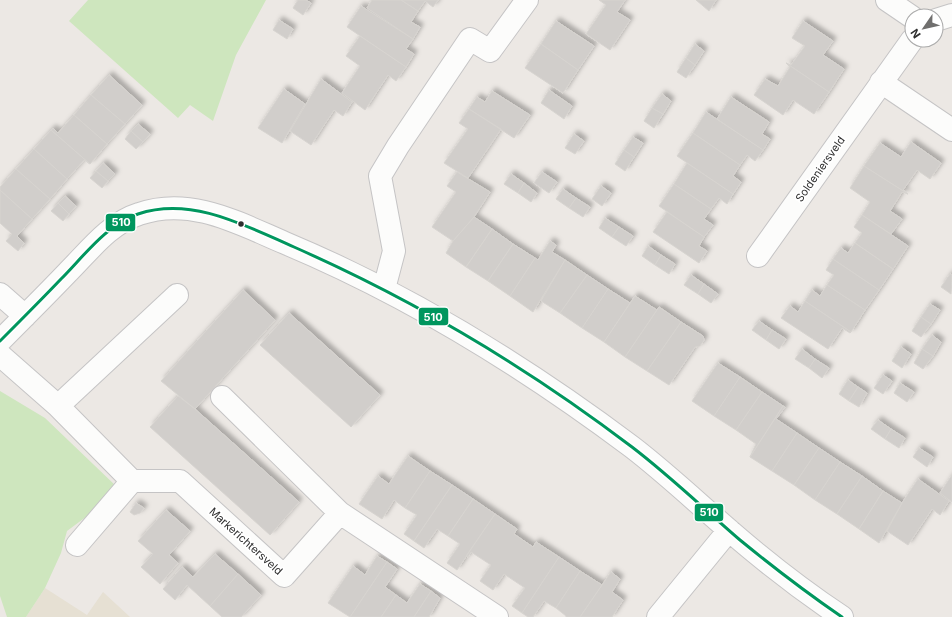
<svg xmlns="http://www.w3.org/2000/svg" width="952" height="617" font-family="Inter,sans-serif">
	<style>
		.education { fill: #e6e0d3 }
		.green { fill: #cee6be }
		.building { fill: #d1cecb; stroke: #d7d4d0; filter: url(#shadow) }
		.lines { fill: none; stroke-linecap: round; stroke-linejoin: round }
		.street-casing { stroke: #c5c4c5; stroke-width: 24 }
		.street { stroke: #fcfcfb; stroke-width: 22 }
		.bus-1-casing { stroke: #fff; stroke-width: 6 }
		.bus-1 { stroke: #00965e; stroke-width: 3 }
		.bus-dot { fill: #2e2e2e; stroke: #fff; stroke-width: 1.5 }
		.labels { text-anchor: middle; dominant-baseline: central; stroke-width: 3.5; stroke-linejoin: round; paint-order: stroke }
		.street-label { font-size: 11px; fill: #2e2e2e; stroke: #fff }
		.line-badge { stroke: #fff; stroke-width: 1.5 }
		.badge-label { font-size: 11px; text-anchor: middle; font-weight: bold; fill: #fff }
	</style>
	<defs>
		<filter id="shadow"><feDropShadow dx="3.5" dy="-3.5" stdDeviation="2" flood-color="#0004"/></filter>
	</defs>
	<rect width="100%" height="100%" fill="#ece8e4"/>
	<path class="education" d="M 45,588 L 87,615 L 103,592 L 130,617 L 26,617 Z"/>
	<path class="green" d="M 88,0 L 266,0 L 236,55 L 213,121 L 190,105 L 178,118 L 69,21 Z
		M 0,391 L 45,418 L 117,487 L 102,505 L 67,531 L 61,553 L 45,588 L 26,617 L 7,617 L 0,596 Z"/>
	<path class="building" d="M 298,0 L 306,0 L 311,3 L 303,15 L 293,8 Z
		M 372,0 L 401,0 L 418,11 L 411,22 L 420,27 L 413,39 L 367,8 Z
		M 401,0 L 438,0 L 433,7 L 425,1 L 418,11 Z
		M 599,0 L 625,0 L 617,12 L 630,20 L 610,50 L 586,34 L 606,5 Z
		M 696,0 L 716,0 L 709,11 Z
		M 361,6 L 413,39 L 406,49 L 414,54 L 406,67 L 347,27 Z
		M 279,20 L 293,29 L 287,39 L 273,30 Z
		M 556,21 L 594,46 L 578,70 L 541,44 Z
		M 803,21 L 833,41 L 823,55 L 844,69 L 829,92 L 786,63 L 791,65 L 805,46 L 792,38 Z
		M 360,36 L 406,67 L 396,81 L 388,75 L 365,110 L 342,93 L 360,66 L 346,56 Z
		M 541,44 L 578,70 L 563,93 L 525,68 Z
		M 695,44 L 704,51 L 695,65 L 686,58 Z
		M 686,58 L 695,65 L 686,78 L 677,72 Z
		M 786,63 L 829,92 L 814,114 L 793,100 L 783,115 L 754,95 L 765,79 L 778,86 L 790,67 Z
		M 109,75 L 142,105 L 125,124 L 91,95 Z
		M 321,79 L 352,102 L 343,116 L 334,110 L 311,145 L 290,131 Z
		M 284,89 L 305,104 L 282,143 L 258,128 Z
		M 549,90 L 572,106 L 564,119 L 541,103 Z
		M 492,91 L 530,115 L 514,138 L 469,109 L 477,97 L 485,102 Z
		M 662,94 L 671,101 L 663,114 L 652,108 Z
		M 91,95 L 125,124 L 107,144 L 74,115 Z
		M 731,97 L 769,122 L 762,134 L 770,139 L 763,150 L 717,119 Z
		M 652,108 L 663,114 L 654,128 L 644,121 Z
		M 469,109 L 501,129 L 468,178 L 444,163 L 468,129 L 459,123 Z
		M 706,112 L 763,150 L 755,161 L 747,155 L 740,165 L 693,133 Z
		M 74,115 L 107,144 L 90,164 L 51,130 L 53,128 L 58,133 Z
		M 138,124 L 150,134 L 143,142 L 131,131 Z
		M 51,130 L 90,164 L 84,160 L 67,179 L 34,149 Z
		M 131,131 L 143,142 L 136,149 L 125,139 Z
		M 693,133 L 740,165 L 733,176 L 741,182 L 733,194 L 677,156 Z
		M 574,134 L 584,141 L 575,154 L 565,148 Z
		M 633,137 L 643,143 L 634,157 L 624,150 Z
		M 911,142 L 941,163 L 930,179 L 917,170 L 903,190 L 908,194 L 864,166 L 880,143 L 901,157 Z
		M 34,149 L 67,179 L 50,199 L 16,169 Z
		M 624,150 L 634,157 L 625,171 L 615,164 Z
		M 103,163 L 115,174 L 108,181 L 96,171 Z
		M 687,163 L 733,194 L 727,204 L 719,198 L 711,209 L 674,184 Z
		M 864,166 L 908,194 L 902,192 L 890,211 L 902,219 L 891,234 L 862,215 L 870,202 L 850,188 Z
		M 16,169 L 50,199 L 32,219 L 0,190 L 0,187 Z
		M 96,171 L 108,181 L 102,188 L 90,178 Z
		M 457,172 L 490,192 L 474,217 L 453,241 L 432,227 L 456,192 L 447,186 Z
		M 542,172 L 557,182 L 549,193 L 534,183 Z
		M 511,174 L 524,183 L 518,193 L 504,184 Z
		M 524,183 L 537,193 L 531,202 L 518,193 Z
		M 674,184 L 711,209 L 704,219 L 713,225 L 704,237 L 659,206 Z
		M 601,186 L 611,193 L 602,206 L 592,199 Z
		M 563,189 L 576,198 L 569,208 L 556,199 Z
		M 0,190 L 32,219 L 17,236 L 24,243 L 18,251 L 6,241 L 12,234 L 0,223 Z
		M 65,196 L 76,206 L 69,214 L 58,203 Z
		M 576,198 L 590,207 L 583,217 L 569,208 Z
		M 58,203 L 69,214 L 63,221 L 51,211 Z
		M 667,212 L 704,237 L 699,246 L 707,251 L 699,263 L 653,232 Z
		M 862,215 L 908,246 L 893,269 L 855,243 L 862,233 L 854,227 Z
		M 474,217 L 492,229 L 466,267 L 446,253 L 453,241 Z
		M 605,218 L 619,227 L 612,237 L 599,228 Z
		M 619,227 L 633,236 L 626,246 L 612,237 Z
		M 492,229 L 513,244 L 488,281 L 466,267 Z
		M 550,241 L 556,245 L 552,252 L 565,260 L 533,312 L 510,296 L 535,258 L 538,260 Z
		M 855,243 L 893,269 L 879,290 L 833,259 L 841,248 L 848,253 Z
		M 513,244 L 535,258 L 510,296 L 488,281 Z
		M 648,246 L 661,255 L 655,265 L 642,256 Z
		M 661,255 L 675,264 L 669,274 L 655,265 Z
		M 833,259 L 879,290 L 865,310 L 827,285 L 834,275 L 826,270 Z
		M 565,260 L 587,275 L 560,313 L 541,301 Z
		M 950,274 L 952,275 L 951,294 L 941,287 Z
		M 587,275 L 608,289 L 582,328 L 560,313 Z
		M 691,275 L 704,284 L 698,294 L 684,285 Z
		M 704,284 L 718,294 L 711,303 L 698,294 Z
		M 827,285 L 865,310 L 851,332 L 805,301 L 812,290 L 820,296 Z
		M 608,289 L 630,303 L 604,342 L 582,328 Z
		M 243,290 L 275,320 L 195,409 L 161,381 Z
		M 635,296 L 657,310 L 625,357 L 604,342 Z
		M 805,301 L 851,332 L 850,333 L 842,328 L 828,349 L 781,318 L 790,306 L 798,312 Z
		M 930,304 L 940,310 L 931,324 L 921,317 Z
		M 659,307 L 681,322 L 647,371 L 625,357 Z
		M 289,313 L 380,395 L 351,427 L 260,345 Z
		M 921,317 L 931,324 L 921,337 L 912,331 Z
		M 759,321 L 772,330 L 766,340 L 752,330 Z
		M 681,322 L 703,336 L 704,340 L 700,346 L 695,347 L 669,385 L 647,371 Z
		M 772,330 L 786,339 L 779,349 L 766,340 Z
		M 932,335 L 941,342 L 933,356 L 922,349 Z
		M 901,347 L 911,354 L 902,368 L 892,361 Z
		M 802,349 L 815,359 L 809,368 L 795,359 Z
		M 922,349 L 933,356 L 923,369 L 914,363 Z
		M 815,359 L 829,368 L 822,378 L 809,368 Z
		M 718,363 L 740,377 L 714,416 L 692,401 Z
		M 883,375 L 892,381 L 883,394 L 874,388 Z
		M 740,377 L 762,392 L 736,430 L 714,416 Z
		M 848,380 L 858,387 L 849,401 L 839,394 Z
		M 900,383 L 914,392 L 907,402 L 894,393 Z
		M 858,387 L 867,393 L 859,407 L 849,401 Z
		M 762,392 L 783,406 L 750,457 L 756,444 L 736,430 Z
		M 178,396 L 195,409 L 299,502 L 270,535 L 150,427 Z
		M 783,406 L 785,407 L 776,419 L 797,433 L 772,471 L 750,457 Z
		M 878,420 L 891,429 L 885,439 L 871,429 Z
		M 891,429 L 905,438 L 899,448 L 885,439 Z
		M 797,433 L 819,448 L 794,485 L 772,471 Z
		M 819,448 L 840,462 L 815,500 L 794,485 Z
		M 919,448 L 933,457 L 927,467 L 913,457 Z
		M 408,456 L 430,471 L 405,508 L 394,500 L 382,519 L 359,504 L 378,476 L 389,484 Z
		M 840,462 L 862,476 L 837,514 L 815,500 Z
		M 430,471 L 452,485 L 414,541 L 404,534 L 417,515 L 405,508 Z
		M 952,475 L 952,502 L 940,493 Z
		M 862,476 L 883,491 L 859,529 L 837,514 Z
		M 918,479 L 949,501 L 940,515 L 932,509 L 908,545 L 887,531 L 902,503 Z
		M 452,485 L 473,499 L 448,536 L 437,529 L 424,548 L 414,541 Z
		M 883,491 L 902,503 L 879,543 L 859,529 Z
		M 473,499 L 495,514 L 457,570 L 447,563 L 460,544 L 448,536 Z
		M 136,503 L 144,508 L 140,513 L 134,515 L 130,512 Z
		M 166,510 L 190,531 L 169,555 L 178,563 L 160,584 L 141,567 L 153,554 L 138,541 Z
		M 495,514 L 517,529 L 514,534 L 533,547 L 536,542 L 559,557 L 522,613 L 512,606 L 525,588 L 504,574 L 493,590 L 480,581 L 491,565 L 471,552 L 468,557 L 466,556 Z
		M 215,554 L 238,574 L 210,606 L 187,585 L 175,600 L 163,589 L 182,567 L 193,577 Z
		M 377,556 L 387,562 L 350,617 L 328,603 L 353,566 L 365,575 Z
		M 559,557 L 580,571 L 556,608 L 544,601 L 533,617 L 528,617 L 522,613 Z
		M 387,562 L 397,569 L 385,587 L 396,595 L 381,617 L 350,617 Z
		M 580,571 L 602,585 L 580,617 L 566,617 L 566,616 L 556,608 Z
		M 611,572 L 620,579 L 612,592 L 623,600 L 612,617 L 580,617 Z
		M 238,574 L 261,595 L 241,617 L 222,617 L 210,606 Z
		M 420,584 L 431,591 L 414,617 L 381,617 L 396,595 L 407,603 Z
		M 431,591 L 440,598 L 429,617 L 414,617 Z"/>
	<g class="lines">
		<defs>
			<path id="street" d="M 887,0 L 912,17
				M 936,20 L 952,15
				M 881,82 L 952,130
				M 758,256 L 912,40
				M 384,289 L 394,251 L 380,176 L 398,146 L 470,39 L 490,51 L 527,0
				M 0,294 L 25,316
				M 0,341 C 23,318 46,295 68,272 C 89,251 110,223 139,214 C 190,196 238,223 285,243 C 409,295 524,366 632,447 C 675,480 714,519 756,553 C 784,576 812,597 842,617
				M 0,355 L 58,406 L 132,481 L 180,481 L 284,576 L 340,513 L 222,397
				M 58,406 L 177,295
				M 340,513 L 497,617
				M 77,545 L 132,481
				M 658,617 L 729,530"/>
		</defs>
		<use href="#street" class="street-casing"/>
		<use href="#street" class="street"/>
		<defs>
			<path id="bus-1" d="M 0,341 C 20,321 41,300 61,279 C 84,256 106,225 138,214 C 192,196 246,226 294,247 C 414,300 527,367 632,447 C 670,476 704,509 740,540 C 773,567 807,593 842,617"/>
		</defs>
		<use href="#bus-1" class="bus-1-casing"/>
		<use href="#bus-1" class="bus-1"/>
	</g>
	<circle class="bus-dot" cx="241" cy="224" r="3.5"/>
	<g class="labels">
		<g class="street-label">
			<text transform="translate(820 169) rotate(-55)">Soldeniersveld</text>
			<text transform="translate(246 541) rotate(42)">Markerichtersveld</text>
		</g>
	</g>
	<g class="line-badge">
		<rect x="105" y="213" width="31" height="19" rx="4" fill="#00965e"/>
		<rect x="418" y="307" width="31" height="19" rx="4" fill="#00965e"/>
		<rect x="694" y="503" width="30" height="19" rx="4" fill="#00965e"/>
	</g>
	<g class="badge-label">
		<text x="121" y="226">510</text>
		<text x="433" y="321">510</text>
		<text x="709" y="516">510</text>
	</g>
	<g transform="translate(924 28) rotate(236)"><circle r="19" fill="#ffffff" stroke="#ababab"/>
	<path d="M0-3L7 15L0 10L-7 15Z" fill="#706f6e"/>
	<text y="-6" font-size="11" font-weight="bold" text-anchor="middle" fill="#2e2e2e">N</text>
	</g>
</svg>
